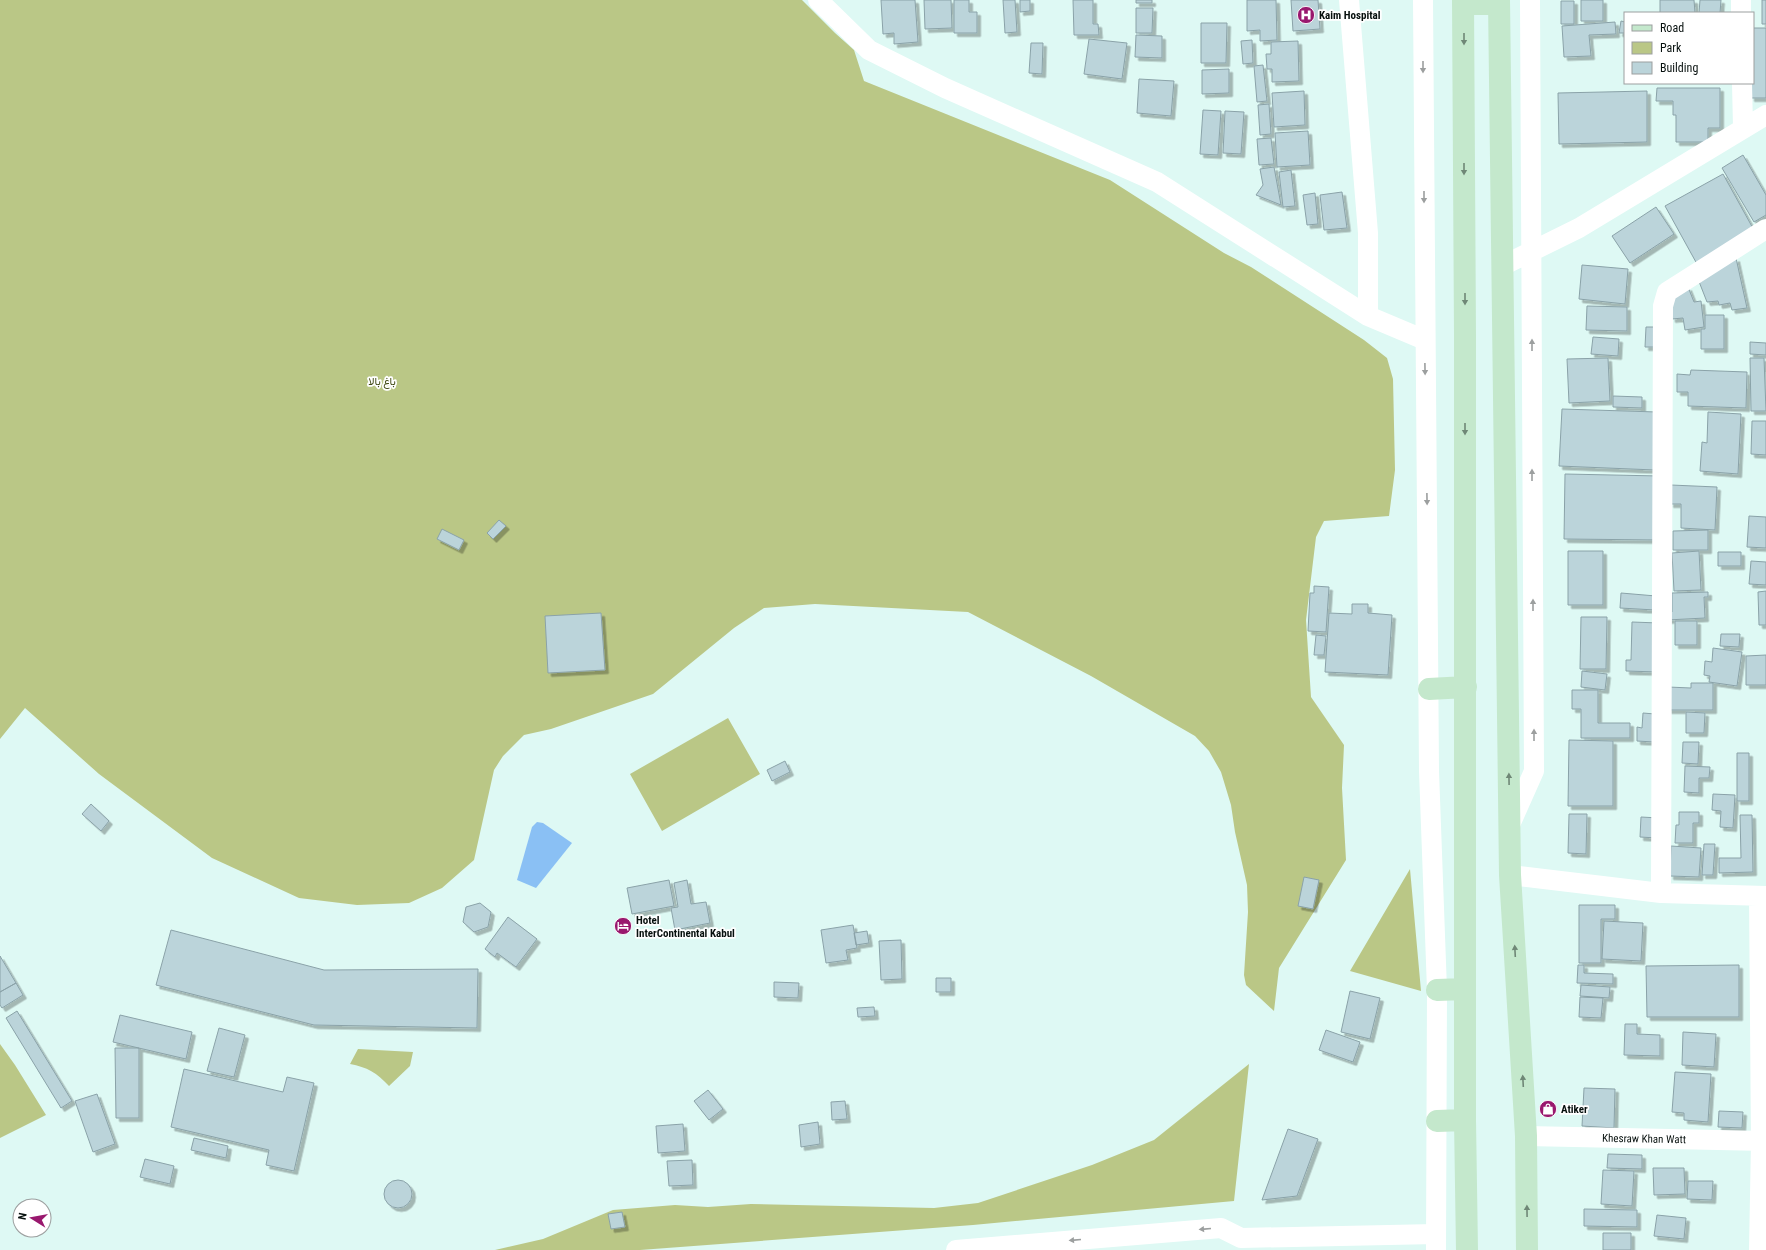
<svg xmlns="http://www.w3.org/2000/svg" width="1766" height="1250" font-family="'Roboto Condensed',Vazirmatn,sans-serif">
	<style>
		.green { fill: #bac786 }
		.water { fill: #8ac0f4 }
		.building { fill: #bbd4da; stroke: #8aa2a8; filter: url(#shadow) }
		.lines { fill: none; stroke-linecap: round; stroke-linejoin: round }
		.minor { stroke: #fff; stroke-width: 20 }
		.major { stroke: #c4e8cc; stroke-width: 22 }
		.oneway { fill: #6f8776 }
		.oneway2 { fill: #9c9f9f }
		.labels { text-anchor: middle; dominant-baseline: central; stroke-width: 3.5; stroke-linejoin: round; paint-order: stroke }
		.poi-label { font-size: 11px; font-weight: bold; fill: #07100e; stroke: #fff; text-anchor: start }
		.park-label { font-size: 11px; fill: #404914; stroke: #fff }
		.street-label { font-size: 11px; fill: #07100e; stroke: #fff }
	</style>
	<defs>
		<filter id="shadow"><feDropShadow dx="3.5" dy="3.5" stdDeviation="0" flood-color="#0004"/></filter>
	</defs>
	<rect width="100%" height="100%" fill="#def9f4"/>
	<path class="green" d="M 0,0 L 802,0 L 835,33 L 854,50 L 864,81 L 1110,180 L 1224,253 L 1251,267 L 1364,340 L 1387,358 L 1393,379 L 1395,470 L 1389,516 L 1324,521 L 1316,537 L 1306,620 L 1311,697 L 1344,745 L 1342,788 L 1346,860 L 1279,968 L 1274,1011 L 1246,985 L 1244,975 L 1248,912 L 1247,885 L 1235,832 L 1231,805 L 1221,772 L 1209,751 L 1195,736 L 1091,676 L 968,612 L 815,604 L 764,608 L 734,628 L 653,694 L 551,729 L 524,735 L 503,756 L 494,770 L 474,860 L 442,888 L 409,903 L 357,905 L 299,898 L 212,858 L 99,774 L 25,708 L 0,739 Z
		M 728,718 L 760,774 L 662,831 L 630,774 Z
		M 1410,869 L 1421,991 L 1350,971 Z
		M 0,1044 L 15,1065 L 46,1115 L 0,1138 Z
		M 358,1049 L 413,1052 L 410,1066 L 389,1086 C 377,1073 367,1067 350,1064 Z
		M 1249,1064 L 1234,1201 L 973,1225 L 640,1250 L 495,1250 L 543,1239 L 613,1210 L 675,1205 L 708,1207 L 751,1204 L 934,1208 L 978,1203 L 1092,1165 L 1154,1140 Z"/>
	<path class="water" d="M 537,822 L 543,823 L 572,843 L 536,888 L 517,880 L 532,827 Z"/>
	<path class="building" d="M 881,0 L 915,0 L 918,42 L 894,44 L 894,33 L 883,34 Z
		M 924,0 L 951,0 L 952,28 L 925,29 Z
		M 954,0 L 969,0 L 969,12 L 977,12 L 977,33 L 954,33 Z
		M 1003,0 L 1015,0 L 1017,32 L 1005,33 Z
		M 1020,0 L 1030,0 L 1030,11 L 1020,12 Z
		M 1073,0 L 1093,0 L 1093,24 L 1098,24 L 1099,35 L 1074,35 Z
		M 1136,0 L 1152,0 L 1152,3 L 1136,3 Z
		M 1247,0 L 1276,0 L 1277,40 L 1260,41 L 1260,30 L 1247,31 Z
		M 1291,0 L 1318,0 L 1320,29 L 1293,31 Z
		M 1581,0 L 1603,0 L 1603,21 L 1581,21 Z
		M 1660,0 L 1694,0 L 1695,13 L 1660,13 Z
		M 1700,0 L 1721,0 L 1720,13 L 1699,13 Z
		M 1762,0 L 1766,0 L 1766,24 L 1762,24 Z
		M 1561,1 L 1574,1 L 1574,24 L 1561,24 Z
		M 1136,8 L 1153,8 L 1152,33 L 1136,33 Z
		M 1621,21 L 1625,22 L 1625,33 L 1619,33 Z
		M 1615,22 L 1616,34 L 1589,35 L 1591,56 L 1564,57 L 1562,26 Z
		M 1201,23 L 1227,23 L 1226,63 L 1201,63 Z
		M 1753,28 L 1766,28 L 1766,98 L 1751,98 L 1751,83 L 1753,83 Z
		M 1136,35 L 1162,36 L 1162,58 L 1135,57 Z
		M 1089,39 L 1127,43 L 1122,79 L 1084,74 Z
		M 1252,40 L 1253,63 L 1243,64 L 1241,41 Z
		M 1298,41 L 1299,81 L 1272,82 L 1272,69 L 1267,69 L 1266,54 L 1271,54 L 1271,42 Z
		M 1031,43 L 1043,43 L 1042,74 L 1029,73 Z
		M 1263,65 L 1267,101 L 1257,102 L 1254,66 Z
		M 1229,69 L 1229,93 L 1202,94 L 1202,70 Z
		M 1139,79 L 1174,81 L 1171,116 L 1137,113 Z
		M 1657,88 L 1720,88 L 1720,128 L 1708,128 L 1708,142 L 1676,142 L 1676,115 L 1673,115 L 1673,101 L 1656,101 Z
		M 1304,91 L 1305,125 L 1274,127 L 1272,93 Z
		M 1647,91 L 1647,142 L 1559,144 L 1558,93 Z
		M 1269,104 L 1271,134 L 1260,135 L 1258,105 Z
		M 1203,110 L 1221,111 L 1218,155 L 1200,154 Z
		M 1225,111 L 1244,112 L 1241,154 L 1223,153 Z
		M 1308,131 L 1310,165 L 1277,167 L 1275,133 Z
		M 1271,138 L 1274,164 L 1259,165 L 1257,139 Z
		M 1743,155 L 1766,195 L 1766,215 L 1754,222 L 1722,168 Z
		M 1274,167 L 1281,205 L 1256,195 L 1263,185 L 1260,169 Z
		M 1291,170 L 1295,206 L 1283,207 L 1279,172 Z
		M 1723,174 L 1755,232 L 1697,264 L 1665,206 Z
		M 1342,192 L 1347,228 L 1324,230 L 1320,195 Z
		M 1315,193 L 1318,224 L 1307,225 L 1303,195 Z
		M 1656,207 L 1674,234 L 1630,263 L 1612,236 Z
		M 1736,258 L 1747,308 L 1732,310 L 1730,303 L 1719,305 L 1718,301 L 1707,302 L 1698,279 Z
		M 1582,265 L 1628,269 L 1625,304 L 1579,299 Z
		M 1688,287 L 1694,302 L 1701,301 L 1704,327 L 1685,330 L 1683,318 L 1672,319 L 1670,298 Z
		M 1587,306 L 1627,307 L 1627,331 L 1586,330 Z
		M 1705,315 L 1724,315 L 1724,349 L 1701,349 L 1701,329 L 1705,329 Z
		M 1646,327 L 1659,327 L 1658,347 L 1645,347 Z
		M 1593,337 L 1619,339 L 1618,356 L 1591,354 Z
		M 1750,342 L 1766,343 L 1766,355 L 1750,354 Z
		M 1608,358 L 1610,401 L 1569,403 L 1567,359 Z
		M 1750,358 L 1764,358 L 1766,411 L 1751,411 Z
		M 1691,370 L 1747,372 L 1746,408 L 1688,406 L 1688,392 L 1677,392 L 1677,374 L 1690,375 Z
		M 1613,396 L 1642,397 L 1642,408 L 1613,407 Z
		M 1562,409 L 1657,412 L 1655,470 L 1559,466 Z
		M 1708,412 L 1741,414 L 1738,474 L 1700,471 L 1702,442 L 1707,443 Z
		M 1752,421 L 1766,421 L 1766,455 L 1751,454 Z
		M 1565,474 L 1660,476 L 1659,540 L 1564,539 Z
		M 1671,485 L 1717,487 L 1715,530 L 1681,528 L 1681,504 L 1670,504 Z
		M 1749,516 L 1766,517 L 1766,548 L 1747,547 Z
		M 499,520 L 506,526 L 493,539 L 487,533 Z
		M 442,529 L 464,540 L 459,550 L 437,539 Z
		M 1708,530 L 1708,550 L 1673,550 L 1673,531 Z
		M 1568,551 L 1603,551 L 1603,605 L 1568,605 Z
		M 1699,551 L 1701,590 L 1674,591 L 1672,553 Z
		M 1718,552 L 1741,552 L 1741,566 L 1718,566 Z
		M 1751,561 L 1766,562 L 1766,585 L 1749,584 Z
		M 1314,586 L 1329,587 L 1326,632 L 1308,631 L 1310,593 L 1314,593 Z
		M 1766,591 L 1766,625 L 1759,625 L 1758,592 Z
		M 1708,592 L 1708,597 L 1704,597 L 1705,618 L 1667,620 L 1667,612 L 1672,612 L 1672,593 Z
		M 1621,593 L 1656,596 L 1655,610 L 1620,608 Z
		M 1352,604 L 1368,604 L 1368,613 L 1392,615 L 1388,675 L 1325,672 L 1329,613 L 1352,614 Z
		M 601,613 L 605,670 L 548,673 L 545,616 Z
		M 1581,617 L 1607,617 L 1606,669 L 1580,669 Z
		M 1675,621 L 1697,621 L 1697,645 L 1675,645 Z
		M 1632,622 L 1659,623 L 1658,672 L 1626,671 L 1626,660 L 1631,660 Z
		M 1721,634 L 1740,634 L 1739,647 L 1720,646 Z
		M 1316,635 L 1326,636 L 1324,655 L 1314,655 Z
		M 1713,648 L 1742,652 L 1737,686 L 1709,682 L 1710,676 L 1704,675 L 1705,661 L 1712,662 Z
		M 1766,655 L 1766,685 L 1746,685 L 1746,656 Z
		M 1582,671 L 1607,674 L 1605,690 L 1581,687 Z
		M 1691,683 L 1713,683 L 1713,710 L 1668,710 L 1668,687 L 1691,688 Z
		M 1572,690 L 1598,690 L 1598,723 L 1630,723 L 1630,738 L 1581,738 L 1581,709 L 1572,709 Z
		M 1686,712 L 1705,713 L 1704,733 L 1686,733 Z
		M 1643,713 L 1655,714 L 1654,742 L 1637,741 L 1637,727 L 1642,728 Z
		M 1569,740 L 1613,741 L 1613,806 L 1568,806 Z
		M 1683,742 L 1699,742 L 1698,764 L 1682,763 Z
		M 1737,753 L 1749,753 L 1749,801 L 1737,801 Z
		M 785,761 L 790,772 L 772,781 L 767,770 Z
		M 1685,766 L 1710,767 L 1709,778 L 1699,778 L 1699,793 L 1684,792 Z
		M 1713,794 L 1735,795 L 1733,828 L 1720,827 L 1721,811 L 1712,810 Z
		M 91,804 L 109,821 L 101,831 L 82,814 Z
		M 1679,812 L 1699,812 L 1699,823 L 1693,823 L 1693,843 L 1675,843 L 1676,825 L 1679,825 Z
		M 1569,814 L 1587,814 L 1586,854 L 1568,853 Z
		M 1740,815 L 1752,815 L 1753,872 L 1719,873 L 1719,858 L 1741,858 Z
		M 1641,817 L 1659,818 L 1657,838 L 1640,837 Z
		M 1704,844 L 1715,844 L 1713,875 L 1702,875 Z
		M 1671,846 L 1701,848 L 1699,877 L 1670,876 Z
		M 1304,877 L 1319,880 L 1313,909 L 1298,906 Z
		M 669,880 L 674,906 L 632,914 L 627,888 Z
		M 687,880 L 691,904 L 706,902 L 710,923 L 675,930 L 671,908 L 678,907 L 674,883 Z
		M 480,903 L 491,912 L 488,927 L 474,932 L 463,922 L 466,907 Z
		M 1579,905 L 1615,905 L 1615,919 L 1601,919 L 1601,963 L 1579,963 Z
		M 508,917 L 537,939 L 516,967 L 497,953 L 495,957 L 485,949 Z
		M 1604,921 L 1643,923 L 1641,961 L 1602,959 Z
		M 853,925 L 857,948 L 846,950 L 848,960 L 826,963 L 821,930 Z
		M 171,930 L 324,970 L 478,969 L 477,1028 L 314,1025 L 156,985 Z
		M 867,931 L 869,943 L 856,945 L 854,933 Z
		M 901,940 L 902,979 L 881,980 L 879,941 Z
		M 0,956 L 16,983 L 0,992 Z
		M 1578,965 L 1584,965 L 1584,973 L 1613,974 L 1613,984 L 1577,983 Z
		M 1739,965 L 1739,1017 L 1647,1017 L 1646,966 Z
		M 936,978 L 951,978 L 951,992 L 936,992 Z
		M 774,982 L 799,983 L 798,998 L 774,997 Z
		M 16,983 L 23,995 L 2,1008 L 0,1005 L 0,992 Z
		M 1581,985 L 1610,987 L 1609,998 L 1580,996 Z
		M 1350,991 L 1380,998 L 1370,1039 L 1341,1032 Z
		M 1580,997 L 1603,998 L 1601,1018 L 1579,1017 Z
		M 874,1007 L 875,1016 L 858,1017 L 857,1008 Z
		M 17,1011 L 72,1101 L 61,1108 L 6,1018 Z
		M 120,1015 L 192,1032 L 186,1059 L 113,1042 Z
		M 1625,1024 L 1637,1024 L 1637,1034 L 1660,1035 L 1660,1056 L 1624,1055 Z
		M 219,1028 L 245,1035 L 234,1077 L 207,1071 Z
		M 1326,1030 L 1360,1042 L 1353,1062 L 1319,1050 Z
		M 1683,1032 L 1716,1034 L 1714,1067 L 1682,1065 Z
		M 115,1048 L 139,1048 L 139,1118 L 116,1118 Z
		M 184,1069 L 283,1092 L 287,1077 L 314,1083 L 294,1171 L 266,1165 L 269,1150 L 171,1127 Z
		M 1675,1072 L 1711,1074 L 1708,1122 L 1684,1120 L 1684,1113 L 1672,1112 Z
		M 1584,1088 L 1615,1089 L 1614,1128 L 1582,1126 Z
		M 708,1090 L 723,1109 L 709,1120 L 694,1101 Z
		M 97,1094 L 115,1144 L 93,1152 L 75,1101 Z
		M 845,1101 L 847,1119 L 832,1120 L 831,1102 Z
		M 1719,1111 L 1743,1112 L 1742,1128 L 1718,1127 Z
		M 818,1122 L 820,1144 L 801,1147 L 799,1125 Z
		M 683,1124 L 685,1151 L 658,1153 L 656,1126 Z
		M 1288,1129 L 1318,1139 L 1297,1196 L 1262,1200 Z
		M 194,1138 L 228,1146 L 226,1158 L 191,1150 Z
		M 1608,1154 L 1642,1155 L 1642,1169 L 1607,1168 Z
		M 145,1159 L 174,1166 L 170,1184 L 140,1177 Z
		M 692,1160 L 693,1185 L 669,1186 L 667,1161 Z
		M 1653,1168 L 1684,1168 L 1685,1194 L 1654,1195 Z
		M 1603,1170 L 1634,1171 L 1632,1206 L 1601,1204 Z
		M384 1194a14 14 0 1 1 28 0a14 14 0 1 1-28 0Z
		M 1688,1181 L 1713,1181 L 1712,1200 L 1687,1199 Z
		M 1584,1209 L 1637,1210 L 1637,1227 L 1584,1226 Z
		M 622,1212 L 625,1227 L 611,1229 L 608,1214 Z
		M 1657,1215 L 1686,1218 L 1684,1239 L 1654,1236 Z
		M 1603,1233 L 1631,1233 L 1631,1250 L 1603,1250 Z"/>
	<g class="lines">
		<path class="minor" d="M 818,0 L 869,50 L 945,88 L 1157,182 L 1368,316 L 1425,340
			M 1349,0 L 1368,233 L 1368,316
			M 1423,0 L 1429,771 L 1437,990 L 1436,1250
			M 1741,0 L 1741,13
			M 1742,83 L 1743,127
			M 1504,265 L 1579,228 L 1766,115
			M 1510,825 L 1534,771 L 1530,0
			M 1510,875 L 1661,893 L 1766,896
			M 1661,893 L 1663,306 L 1667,292 L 1766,229
			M 1759,896 L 1761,1141 L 1759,1250
			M 1526,1136 L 1766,1141
			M 956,1250 L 1221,1228 L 1241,1238 L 1436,1234"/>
		<path class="major" d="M 1463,0 L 1465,335 L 1465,1120 L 1467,1250
			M 1499,0 L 1510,875 L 1526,1136 L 1527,1250
			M 1463,4 L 1499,4
			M 1429,689 L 1466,687
			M 1437,990 L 1465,989
			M 1437,1121 L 1465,1120"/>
	</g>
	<defs><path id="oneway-solid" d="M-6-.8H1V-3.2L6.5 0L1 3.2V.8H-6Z"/></defs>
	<g class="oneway">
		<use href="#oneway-solid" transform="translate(1464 39) rotate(90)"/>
		<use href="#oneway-solid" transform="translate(1464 169) rotate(90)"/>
		<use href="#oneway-solid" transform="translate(1465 299) rotate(90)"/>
		<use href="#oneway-solid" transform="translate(1465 429) rotate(90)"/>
		<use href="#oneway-solid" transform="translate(1509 779) rotate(-91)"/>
		<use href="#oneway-solid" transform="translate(1515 951) rotate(-93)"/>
		<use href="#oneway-solid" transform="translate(1523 1081) rotate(-93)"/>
		<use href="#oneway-solid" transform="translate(1527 1211) rotate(-91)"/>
	</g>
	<g class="oneway2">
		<use href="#oneway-solid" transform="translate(1423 67) rotate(90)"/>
		<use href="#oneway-solid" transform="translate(1424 197) rotate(90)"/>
		<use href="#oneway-solid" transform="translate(1532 345) rotate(-90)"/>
		<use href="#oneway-solid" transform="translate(1425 369) rotate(89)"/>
		<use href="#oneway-solid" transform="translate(1532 475) rotate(-90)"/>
		<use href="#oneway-solid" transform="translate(1427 499) rotate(89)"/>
		<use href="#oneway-solid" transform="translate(1533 605) rotate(-90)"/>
		<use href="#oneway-solid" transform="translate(1534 735) rotate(-90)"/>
		<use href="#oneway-solid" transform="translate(1205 1229) rotate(175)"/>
		<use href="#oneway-solid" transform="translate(1075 1240) rotate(175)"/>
	</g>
	<defs>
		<symbol id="hospital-disc" viewBox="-11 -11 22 22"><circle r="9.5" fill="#99186e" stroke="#fff"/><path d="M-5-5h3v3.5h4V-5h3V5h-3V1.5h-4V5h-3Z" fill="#fff"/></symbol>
		<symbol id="hotel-disc" viewBox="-11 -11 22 22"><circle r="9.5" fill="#99186e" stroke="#fff"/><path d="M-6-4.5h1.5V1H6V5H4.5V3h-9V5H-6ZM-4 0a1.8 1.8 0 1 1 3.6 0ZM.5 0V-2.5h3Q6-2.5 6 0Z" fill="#fff"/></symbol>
		<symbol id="shop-disc" viewBox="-11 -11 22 22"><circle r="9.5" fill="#99186e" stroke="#fff"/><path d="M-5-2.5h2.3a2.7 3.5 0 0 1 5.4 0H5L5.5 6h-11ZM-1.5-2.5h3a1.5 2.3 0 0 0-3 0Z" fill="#fff"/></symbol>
	</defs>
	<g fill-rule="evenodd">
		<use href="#hospital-disc" x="1296" y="5" width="20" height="20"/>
		<use href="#hotel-disc" x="613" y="916" width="20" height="20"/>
		<use href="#shop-disc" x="1538" y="1099" width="20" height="20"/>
	</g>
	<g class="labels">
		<g class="poi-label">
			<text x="1319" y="15">Kaim Hospital</text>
			<text x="636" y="920">Hotel<tspan x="636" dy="13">InterContinental Kabul</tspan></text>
			<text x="1561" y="1109">Atiker</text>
		</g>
		<g class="park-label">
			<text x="382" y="381">باغ بالا</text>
		</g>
		<g class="street-label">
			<text transform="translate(1644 1139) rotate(1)">Khesraw Khan Watt</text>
		</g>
	</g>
	<rect x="1624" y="12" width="130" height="72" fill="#ffffff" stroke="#9c9f9f"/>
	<rect x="1632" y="25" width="20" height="6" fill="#c4e8cc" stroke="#9c9f9f"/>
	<text x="1660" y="32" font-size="12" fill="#07100e">Road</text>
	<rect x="1632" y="42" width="20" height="12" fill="#bac786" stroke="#9c9f9f"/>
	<text x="1660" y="52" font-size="12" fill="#07100e">Park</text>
	<rect x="1632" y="62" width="20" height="12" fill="#bbd4da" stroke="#9c9f9f"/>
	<text x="1660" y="72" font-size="12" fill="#07100e">Building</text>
	<g transform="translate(32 1218) rotate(281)"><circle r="19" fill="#ffffff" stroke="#9c9f9f"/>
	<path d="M0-3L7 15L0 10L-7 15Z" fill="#99186e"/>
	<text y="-6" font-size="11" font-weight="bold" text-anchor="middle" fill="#07100e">N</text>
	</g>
</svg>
